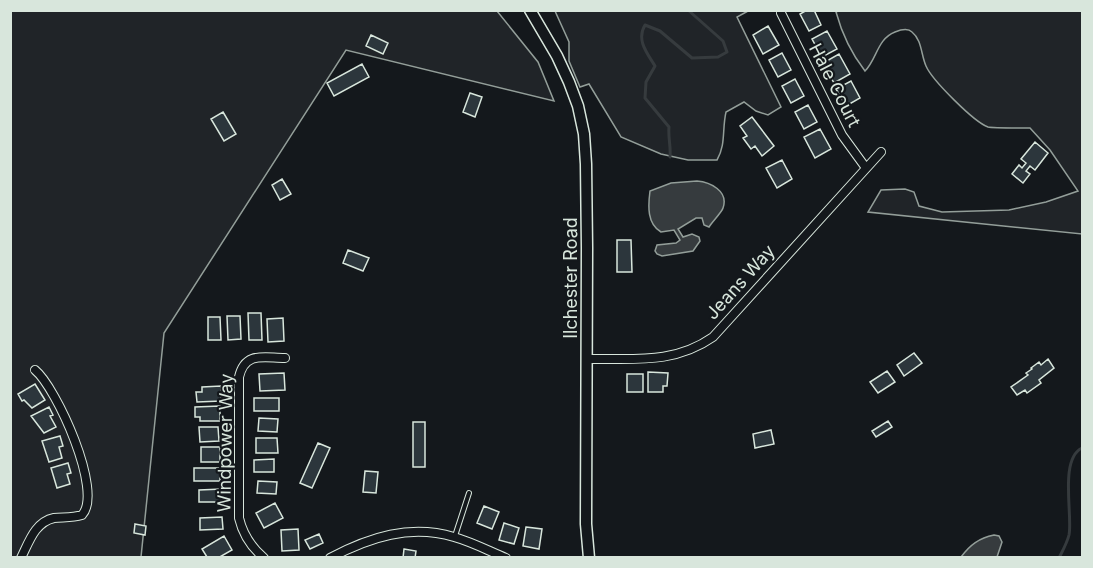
<svg xmlns="http://www.w3.org/2000/svg" width="1093" height="568" font-family="Inter,sans-serif">
	<style>
		.green { fill: #202428; stroke: #939e99; stroke-width: 1.5 }
		.water { fill: #363b3e; stroke: #939e99; stroke-width: 1.5 }
		.lines { fill: none; stroke-linecap: round; stroke-linejoin: round }
		.stream { stroke: #363b3e; stroke-width: 3 }
		.building { fill: #2c363c; stroke: #d8e6dc; stroke-width: 1.5 }
		.service-casing { stroke: #d8e6dc; stroke-width: 6 }
		.minor-casing { stroke: #d8e6dc; stroke-width: 10 }
		.tertiary-casing { stroke: #d8e6dc; stroke-width: 13 }
		.service { stroke: #14181c; stroke-width: 4 }
		.minor { stroke: #14181c; stroke-width: 8 }
		.tertiary { stroke: #14181c; stroke-width: 10 }
		.labels { text-anchor: middle; dominant-baseline: central; stroke-width: 4.5; stroke-linejoin: round; paint-order: stroke }
		.street-label { font-size: 18px; fill: #d8e6dc; stroke: #14181c }
	</style>
	<rect width="100%" height="100%" fill="#14181c"/>
	<path class="green" d="M 10,11 L 497,11 L 538,62 L 554,101 L 346,50 L 164,333 L 141,557 L 11,557 Z
		M 555,11 L 748,11 L 737,17 L 781,107 L 768,115 L 756,111 L 744,102 L 726,112 C 722,129 726,145 717,160 L 688,160 L 661,154 L 621,137 L 589,84 L 580,87 L 569,61 L 569,42 Z
		M 838,11 L 1082,11 L 1082,234 L 868,212 L 881,190 L 905,189 L 914,192 L 919,206 L 942,212 L 1009,210 L 1046,202 L 1078,191 L 1050,150 L 1030,128 C 1022,128 992,128 988,127 C 974,122 932,80 926,66 C 921,55 922,40 912,32 C 908,28 900,30 895,32 C 877,39 877,59 865,71 C 851,53 842,34 836,12 Z"/>
	<path class="water" d="M 697,181 C 710,182 729,191 723,208 C 722,212 712,222 709,227 L 704,225 L 702,218 L 696,218 L 678,229 L 683,237 L 692,234 L 699,237 L 700,241 L 693,251 L 662,256 L 657,254 L 655,251 L 657,245 L 676,243 L 680,240 L 674,230 L 661,232 C 647,224 648,206 650,191 L 671,183 Z
		M 994,535 L 999,536 L 1002,542 L 997,557 L 961,557 C 970,545 979,538 994,535 Z"/>
	<g class="lines">
		<path class="stream" d="M 670,157 C 671,146 668,138 669,127 L 645,98 L 646,82 L 655,66 C 647,53 636,40 645,25 L 660,31 L 692,58 L 718,57 L 727,52 L 723,41 L 688,10
			M 1059,558 C 1063,550 1067,543 1069,535 C 1073,516 1059,459 1082,448"/>
	</g>
	<path class="building" d="M 807,10 L 814,10 L 821,25 L 809,31 L 800,14 Z
		M 768,26 L 779,45 L 763,54 L 753,35 Z
		M 827,31 L 837,49 L 822,57 L 812,39 Z
		M 371,35 L 388,43 L 383,54 L 366,46 Z
		M 782,53 L 791,70 L 778,77 L 769,60 Z
		M 839,54 L 850,74 L 834,83 L 823,63 Z
		M 362,64 L 369,77 L 334,96 L 327,83 Z
		M 795,79 L 804,96 L 791,103 L 782,86 Z
		M 851,81 L 860,98 L 846,106 L 836,89 Z
		M 470,93 L 482,97 L 475,117 L 463,112 Z
		M 808,105 L 817,122 L 804,129 L 795,112 Z
		M 223,112 L 236,134 L 224,141 L 211,119 Z
		M 752,117 L 774,146 L 762,156 L 755,146 L 751,149 L 743,138 L 747,136 L 740,126 Z
		M 820,129 L 831,149 L 815,158 L 804,137 Z
		M 1035,142 L 1048,153 L 1035,170 L 1030,166 L 1026,171 L 1030,174 L 1023,183 L 1012,174 L 1019,165 L 1022,168 L 1026,163 L 1021,159 Z
		M 782,160 L 792,179 L 777,188 L 766,168 Z
		M 282,179 L 291,194 L 280,200 L 272,185 Z
		M 617,240 L 631,240 L 632,272 L 617,272 Z
		M 348,250 L 369,258 L 363,271 L 343,263 Z
		M 248,313 L 261,313 L 262,340 L 249,340 Z
		M 227,316 L 240,316 L 241,339 L 228,340 Z
		M 208,317 L 220,317 L 221,340 L 208,340 Z
		M 283,318 L 284,341 L 268,342 L 267,319 Z
		M 914,353 L 922,363 L 904,376 L 897,365 Z
		M 1048,359 L 1054,368 L 1039,380 L 1041,383 L 1027,393 L 1025,390 L 1017,395 L 1011,387 L 1028,375 L 1026,373 L 1032,369 L 1031,368 L 1039,362 L 1041,365 Z
		M 887,371 L 895,382 L 878,393 L 870,382 Z
		M 648,372 L 668,373 L 667,386 L 663,386 L 663,392 L 648,392 Z
		M 284,373 L 285,390 L 260,391 L 259,374 Z
		M 627,374 L 643,374 L 643,392 L 627,392 Z
		M 35,384 L 45,400 L 32,408 L 24,400 L 22,401 L 18,394 Z
		M 221,386 L 221,401 L 197,402 L 196,392 L 202,392 L 202,387 Z
		M 254,398 L 279,398 L 279,411 L 254,411 Z
		M 220,406 L 220,421 L 200,421 L 200,417 L 195,417 L 195,407 Z
		M 49,407 L 53,415 L 50,416 L 56,427 L 44,433 L 31,416 Z
		M 259,418 L 278,419 L 277,432 L 258,431 Z
		M 888,421 L 892,427 L 876,437 L 872,431 Z
		M 413,422 L 425,422 L 425,467 L 413,467 Z
		M 199,427 L 218,427 L 219,441 L 200,442 Z
		M 771,430 L 774,444 L 755,448 L 753,434 Z
		M 60,436 L 63,446 L 59,447 L 62,458 L 49,462 L 42,441 Z
		M 256,438 L 277,438 L 278,453 L 256,453 Z
		M 318,443 L 330,448 L 312,488 L 300,483 Z
		M 201,447 L 220,447 L 220,462 L 201,462 Z
		M 274,459 L 274,472 L 254,472 L 254,460 Z
		M 68,463 L 71,473 L 67,474 L 70,484 L 57,488 L 51,468 Z
		M 194,468 L 220,468 L 220,481 L 194,481 Z
		M 365,471 L 378,472 L 376,493 L 363,492 Z
		M 258,481 L 277,482 L 276,494 L 257,493 Z
		M 222,489 L 222,502 L 199,502 L 199,490 Z
		M 275,503 L 283,518 L 264,528 L 256,513 Z
		M 484,506 L 499,512 L 492,529 L 477,523 Z
		M 222,517 L 223,529 L 200,530 L 200,518 Z
		M 504,523 L 519,528 L 514,544 L 499,540 Z
		M 135,524 L 146,526 L 145,535 L 134,533 Z
		M 526,527 L 542,529 L 539,549 L 523,546 Z
		M 298,529 L 299,550 L 282,551 L 281,530 Z
		M 319,534 L 323,543 L 310,549 L 305,540 Z
		M 224,536 L 232,550 L 218,558 L 207,557 L 202,549 Z
		M 404,549 L 416,551 L 415,558 L 403,558 Z"/>
	<g class="lines">
		<defs>
			<path id="service" d="M 455,536 L 469,493"/>
			<path id="minor" d="M 781,13 L 842,135 L 866,168
				M 586,359 C 632,358 673,365 713,337 L 881,152
				M 21,558 C 29,542 35,522 54,518 C 63,517 72,518 82,515 C 104,492 56,387 35,370
				M 264,558 C 251,547 243,535 239,518 L 239,377 C 245,351 264,358 285,358
				M 330,558 C 370,537 410,524 454,537 C 472,542 489,551 506,558"/>
			<path id="tertiary" d="M 530,10 L 557,56 L 569,82 L 578,106 L 584,134 L 586,164 L 587,248 L 586,524 L 589,558"/>
		</defs>
		<use href="#service" class="service-casing"/>
		<use href="#minor" class="minor-casing"/>
		<use href="#tertiary" class="tertiary-casing"/>
		<use href="#service" class="service"/>
		<use href="#minor" class="minor"/>
		<use href="#tertiary" class="tertiary"/>
	</g>
	<g class="labels">
		<g class="street-label">
			<text transform="translate(835 85) rotate(63)">Hale Court</text>
			<text transform="translate(570 278) rotate(-90)">Ilchester Road</text>
			<text transform="translate(740 282) rotate(-48)">Jeans Way</text>
			<text transform="translate(225 443) rotate(-89)">Windpower Way</text>
		</g>
	</g>
	<rect width="1093" height="568" fill="none" stroke="#d8e6dc" stroke-width="24"/>
</svg>
